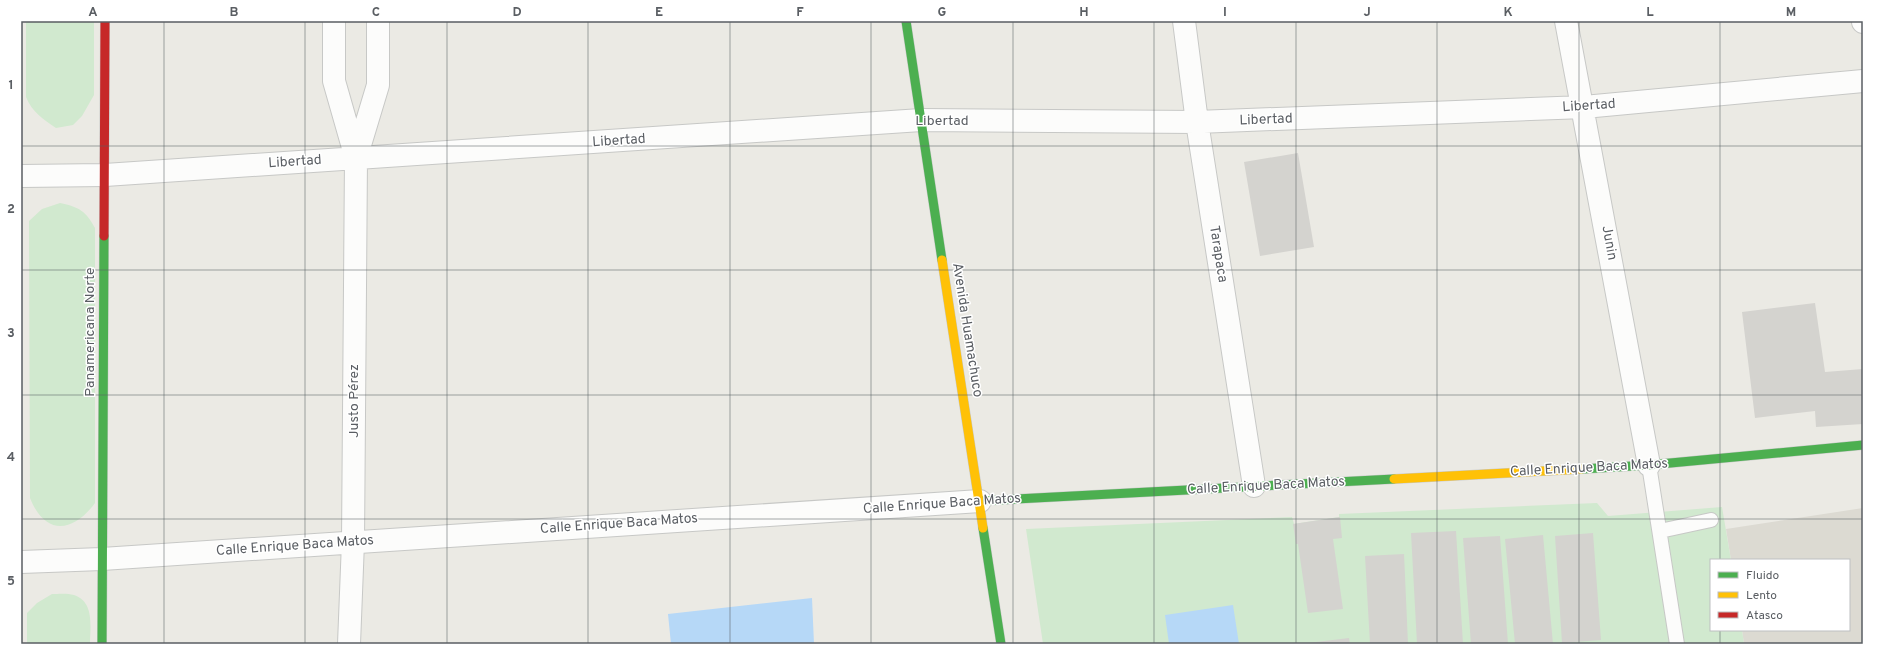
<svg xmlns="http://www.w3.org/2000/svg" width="1884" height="665" font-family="Overpass,sans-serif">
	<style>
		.education { fill: #dcdad2 }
		.green { fill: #d1e9cf }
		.water { fill: #b6d8f7 }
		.building { fill: #d4d3cf }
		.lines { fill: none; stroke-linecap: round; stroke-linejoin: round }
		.lane-casing { stroke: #c7c8c6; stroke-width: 16 }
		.street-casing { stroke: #c7c8c6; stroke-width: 24 }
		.fast-casing { stroke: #c8c9c8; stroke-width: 10 }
		.slow-casing { stroke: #c8c9c8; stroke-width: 10 }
		.jam-casing { stroke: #c8c9c8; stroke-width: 10 }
		.lane { stroke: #fcfcfb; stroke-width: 14 }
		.street { stroke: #fcfcfb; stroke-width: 22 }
		.fast { stroke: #4caf50; stroke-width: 9 }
		.slow { stroke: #ffc107; stroke-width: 9 }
		.jam { stroke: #c62828; stroke-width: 9 }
		.grid { fill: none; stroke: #5a5e63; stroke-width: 1; stroke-opacity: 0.55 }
		.labels { text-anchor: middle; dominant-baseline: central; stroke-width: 3; stroke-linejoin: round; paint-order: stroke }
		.street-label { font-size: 14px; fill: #5a5e63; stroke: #fff }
		.neatline { fill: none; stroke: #5a5e63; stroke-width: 1.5 }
		.grid-label { font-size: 13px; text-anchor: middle; font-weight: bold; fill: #5a5e63 }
	</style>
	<rect width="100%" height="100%" fill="#ebeae4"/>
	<path class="education" d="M 1863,508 L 1863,644 L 1744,644 L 1742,630 L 1849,630 L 1849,560 L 1731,560 L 1726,529 Z"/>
	<path class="green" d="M 26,21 L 94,21 L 94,95 L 82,116 L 73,125 L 56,128 C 43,119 32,112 26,97 Z
		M 60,203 C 79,207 86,211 95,228 L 95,503 C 73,533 45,536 30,498 L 29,221 L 42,209 Z
		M 1597,503 L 1608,516 L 1722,507 L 1731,560 L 1711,560 L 1711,630 L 1742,630 L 1744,644 L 1043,644 L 1026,529 L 1292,517 L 1294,524 L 1339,517 L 1339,514 Z
		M 52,594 C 58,594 67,593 74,595 C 95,602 90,627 90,644 L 27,644 L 27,613 L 37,603 Z"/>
	<path class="water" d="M 812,598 L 814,644 L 671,644 L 668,614 Z
		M 1233,605 L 1239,644 L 1169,644 L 1165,615 Z"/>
	<path class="building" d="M 1298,153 L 1314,247 L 1260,256 L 1244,162 Z
		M 1815,303 L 1825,372 L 1863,369 L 1863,424 L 1816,427 L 1815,411 L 1755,418 L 1742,312 Z
		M 1340,517 L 1342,538 L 1333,539 L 1343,609 L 1308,613 L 1298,544 L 1296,544 L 1293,524 Z
		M 1456,531 L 1463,644 L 1417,644 L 1411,533 Z
		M 1593,533 L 1601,640 L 1562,643 L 1555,536 Z
		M 1543,535 L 1553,644 L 1515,644 L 1505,539 Z
		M 1500,536 L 1508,644 L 1471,644 L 1463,538 Z
		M 1404,554 L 1408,644 L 1370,644 L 1365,556 Z
		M 1349,638 L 1350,644 L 1308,644 L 1308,643 Z"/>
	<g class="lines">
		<defs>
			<path id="lane" d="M 1649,465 L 1677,644
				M 1660,531 L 1711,520"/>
			<path id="street" d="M 334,21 L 334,81 L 356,158
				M 1184,21 L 1197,122 L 1254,486
				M 1566,21 L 1649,465
				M 1863,21 L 1863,22
				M 21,176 L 105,175 L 921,120 L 1197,122 L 1584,107 L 1863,81
				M 21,562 L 102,559 L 980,501
				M 349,644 L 353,542 L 356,158 L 378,85 L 378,21"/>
			<path id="fast" d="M 906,21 L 942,260
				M 1582,469 L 1649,465 L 1863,445
				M 980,501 L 1394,479
				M 983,528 L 1001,644
				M 102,644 L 104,236"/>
			<path id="slow" d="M 942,260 L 983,528
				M 1394,479 L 1582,469"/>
			<path id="jam" d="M 104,236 L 105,21"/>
		</defs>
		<use href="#lane" class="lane-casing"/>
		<use href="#street" class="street-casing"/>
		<use href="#fast" class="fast-casing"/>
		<use href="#slow" class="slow-casing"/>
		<use href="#jam" class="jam-casing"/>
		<use href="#lane" class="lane"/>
		<use href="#street" class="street"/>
		<use href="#fast" class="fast"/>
		<use href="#slow" class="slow"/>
		<use href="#jam" class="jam"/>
	</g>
	<path class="grid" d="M 164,21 L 164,644M 305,21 L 305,644M 447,21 L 447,644M 588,21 L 588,644M 730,21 L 730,644M 871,21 L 871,644M 1013,21 L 1013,644M 1154,21 L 1154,644M 1296,21 L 1296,644M 1437,21 L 1437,644M 1579,21 L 1579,644M 1720,21 L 1720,560M 21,146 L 1863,146M 21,270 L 1863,270M 21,395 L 1863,395M 21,519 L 1863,519M 1720,630 L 1720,644"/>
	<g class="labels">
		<g class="street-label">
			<text transform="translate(1589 106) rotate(-4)">Libertad</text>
			<text transform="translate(1266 120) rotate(-2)">Libertad</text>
			<text x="942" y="121">Libertad</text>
			<text transform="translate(619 141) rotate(-4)">Libertad</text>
			<text transform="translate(295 162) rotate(-4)">Libertad</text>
			<text transform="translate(1609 243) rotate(80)">Junin</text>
			<text transform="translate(1218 254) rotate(81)">Tarapaca</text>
			<text transform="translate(967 330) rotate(81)">Avenida Huamachuco</text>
			<text transform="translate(90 332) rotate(-90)">Panamericana Norte</text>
			<text transform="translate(354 401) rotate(-90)">Justo Pérez</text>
			<text transform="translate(1589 468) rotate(-3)">Calle Enrique Baca Matos</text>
			<text transform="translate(1266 486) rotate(-3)">Calle Enrique Baca Matos</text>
			<text transform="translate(942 504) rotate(-4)">Calle Enrique Baca Matos</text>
			<text transform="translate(619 524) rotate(-4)">Calle Enrique Baca Matos</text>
			<text transform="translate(295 546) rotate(-4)">Calle Enrique Baca Matos</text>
		</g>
	</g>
	<rect width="1884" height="665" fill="none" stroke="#ffffff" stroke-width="44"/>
	<rect x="1710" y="559" width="140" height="72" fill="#ffffff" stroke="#bdbfc1"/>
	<rect x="1718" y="572" width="20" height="6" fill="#4caf50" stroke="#bdbfc1"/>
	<text x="1746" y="579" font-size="12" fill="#5a5e63">Fluido</text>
	<rect x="1718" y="592" width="20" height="6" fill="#ffc107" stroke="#bdbfc1"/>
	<text x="1746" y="599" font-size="12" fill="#5a5e63">Lento</text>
	<rect x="1718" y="612" width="20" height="6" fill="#c62828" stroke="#bdbfc1"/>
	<text x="1746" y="619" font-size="12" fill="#5a5e63">Atasco</text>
	<rect x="22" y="22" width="1840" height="621" class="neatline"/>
	<g class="grid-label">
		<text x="93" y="16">A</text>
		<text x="234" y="16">B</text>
		<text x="376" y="16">C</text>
		<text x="517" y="16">D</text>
		<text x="659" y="16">E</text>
		<text x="800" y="16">F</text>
		<text x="942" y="16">G</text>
		<text x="1084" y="16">H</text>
		<text x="1225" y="16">I</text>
		<text x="1367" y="16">J</text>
		<text x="1508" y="16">K</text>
		<text x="1650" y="16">L</text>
		<text x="1791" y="16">M</text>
		<text x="11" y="89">1</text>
		<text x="11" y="213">2</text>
		<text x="11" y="337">3</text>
		<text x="11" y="461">4</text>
		<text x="11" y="585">5</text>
	</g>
</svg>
